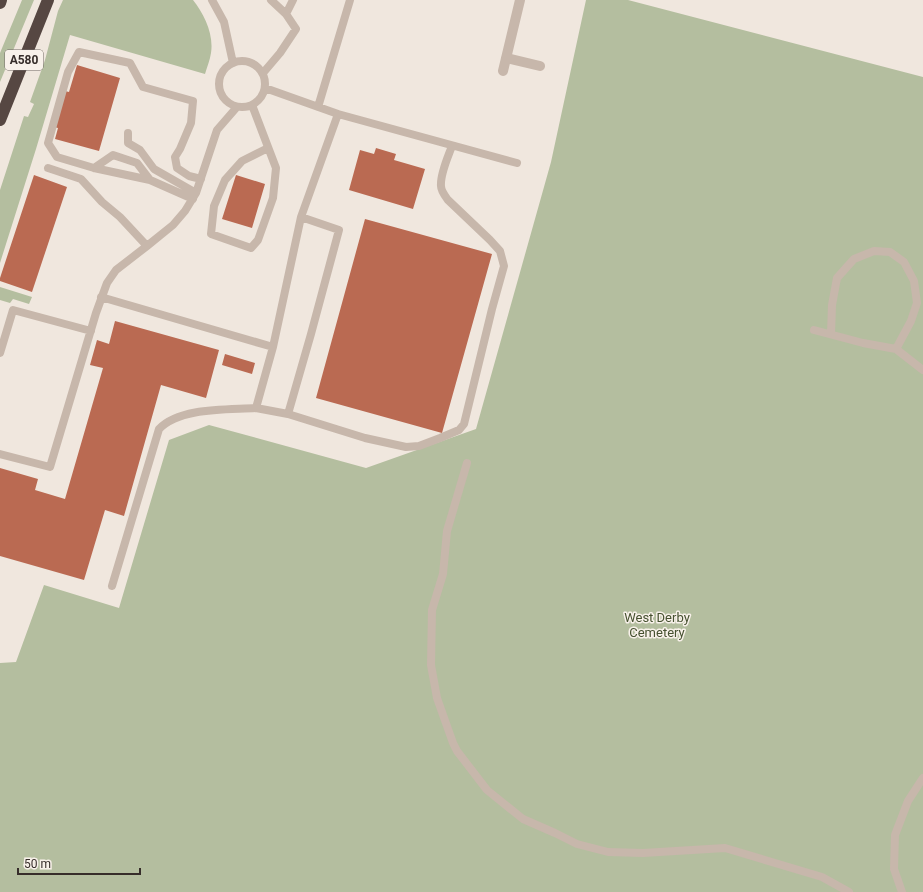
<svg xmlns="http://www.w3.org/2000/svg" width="923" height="892" font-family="Roboto,sans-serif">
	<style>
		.green { fill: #b4be9f }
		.building { fill: #ba6a52 }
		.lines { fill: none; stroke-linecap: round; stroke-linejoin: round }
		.lane { stroke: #c7b7ab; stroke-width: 8 }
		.street { stroke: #c7b7ab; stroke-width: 10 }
		.highway { stroke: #564742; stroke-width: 12 }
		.labels { text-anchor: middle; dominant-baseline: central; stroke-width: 3; stroke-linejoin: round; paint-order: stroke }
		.shield { fill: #f8f1ea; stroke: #706864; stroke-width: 1 }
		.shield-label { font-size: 12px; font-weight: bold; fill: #362d2a }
		.park-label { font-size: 13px; fill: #465130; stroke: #f8f1ea }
	</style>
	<rect width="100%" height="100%" fill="#f0e7de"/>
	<path class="green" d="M 22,0 L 34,0 L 0,82 L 0,53 Z
		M 63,0 L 193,0 C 204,14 214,34 211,53 C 210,60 207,67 205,74 L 70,35 L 36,149 L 0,263 L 0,190 L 24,116 L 28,117 L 34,104 L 30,102 L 45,60 L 58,11 Z
		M 586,0 L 628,0 L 923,77 L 923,892 L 0,892 L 0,663 L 16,662 L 44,585 L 119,608 L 169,440 L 209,425 L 366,468 L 476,429 L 551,162 Z
		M 0,287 L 32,297 L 29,304 L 13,299 L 10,303 L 0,300 Z"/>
	<path class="building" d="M 77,65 L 120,78 L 99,151 L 55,139 L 58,128 L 54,127 L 65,91 L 69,92 Z
		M 376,148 L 396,154 L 394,160 L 425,169 L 413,209 L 349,190 L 360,150 L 374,154 Z
		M 34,175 L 67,187 L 32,292 L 0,281 L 0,278 Z
		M 236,175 L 265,184 L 252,228 L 222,219 Z
		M 365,219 L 492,254 L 442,433 L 316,398 Z
		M 115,321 L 219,350 L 206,398 L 161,385 L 124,516 L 105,510 L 84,580 L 0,556 L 0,468 L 38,479 L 35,490 L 65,499 L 103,368 L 90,365 L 97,340 L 109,344 Z
		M 225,354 L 255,363 L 252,374 L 222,365 Z"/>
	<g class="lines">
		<path class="lane" d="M 212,0 L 224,22 L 233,63
			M 286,14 L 293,0
			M219 84a23 23 0 1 1 46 0a23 23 0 1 1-46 0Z
			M 263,73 L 280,53 L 296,29 L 286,14 L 271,0
			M 252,105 L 276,168 L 273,198 L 258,240 L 251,248 L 211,234 L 214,206 L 225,180 L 242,161 L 268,148
			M 318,107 L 350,0
			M 338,114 L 517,163
			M 128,133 L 128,143 L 140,150 L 154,169 L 196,193
			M 48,168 L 81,179 L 102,202 L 120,217 L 147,246
			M 94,168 L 113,155 L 137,163 L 150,180
			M 193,199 L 150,180 L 94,168 L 57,157 L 48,143 L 68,72 L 79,52 L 130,63 L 143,87 L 193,101 L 191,123 L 180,149 L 175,157 L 177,168 L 189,176 L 201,179
			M 101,297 L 273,347 L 301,217 L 338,114 L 265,88
			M 814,330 L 863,343 L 896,349 L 923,370
			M 831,334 L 832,305 L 837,278 L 854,259 L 874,251 L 890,252 L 904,262 L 914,281 L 917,303 L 911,321 L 896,349
			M 273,347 L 256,408 L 288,414 L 365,438 L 406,447 L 419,446 L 440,438 L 459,430 L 464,424 L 492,309 L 504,266 L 500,251 L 490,240 L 448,200 C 445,196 441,191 441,186 C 440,174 448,157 452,146
			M 0,353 L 13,310 L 91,331
			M 288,414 L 311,334 L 339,230 L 301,217
			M 0,454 L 50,467 L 96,313 L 107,283 L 116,270 L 147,246 L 173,225 L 185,211 L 196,193 L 217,130 L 237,107
			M 467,463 L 447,531 L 443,574 L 432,610 L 431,665 L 437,698 L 453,743 L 457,751 L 487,790 L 523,819 L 555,833 L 577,844 L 608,852 L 643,853 L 725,848 L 822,877 L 849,892
			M 112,586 L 159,429 C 180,407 228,410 256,408
			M 902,892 L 894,869 L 895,835 L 908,801 L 923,778"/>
		<path class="street" d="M 506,58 L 540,66
			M 503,71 L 520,0"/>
		<path class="highway" d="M 0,3 L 1,0
			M 0,120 L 48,0"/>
	</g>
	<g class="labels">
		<rect class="shield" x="5" y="50" width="38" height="20" rx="3"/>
		<g class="shield-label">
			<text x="24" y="60">A580</text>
		</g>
		<g class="park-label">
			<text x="657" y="617">West Derby<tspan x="657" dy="15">Cemetery</tspan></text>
		</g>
	</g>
	<path d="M18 868v6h122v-6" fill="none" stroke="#362d2a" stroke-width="2"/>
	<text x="24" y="868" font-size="12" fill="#362d2a" stroke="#f8f1ea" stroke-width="3" paint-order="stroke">50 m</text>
</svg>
